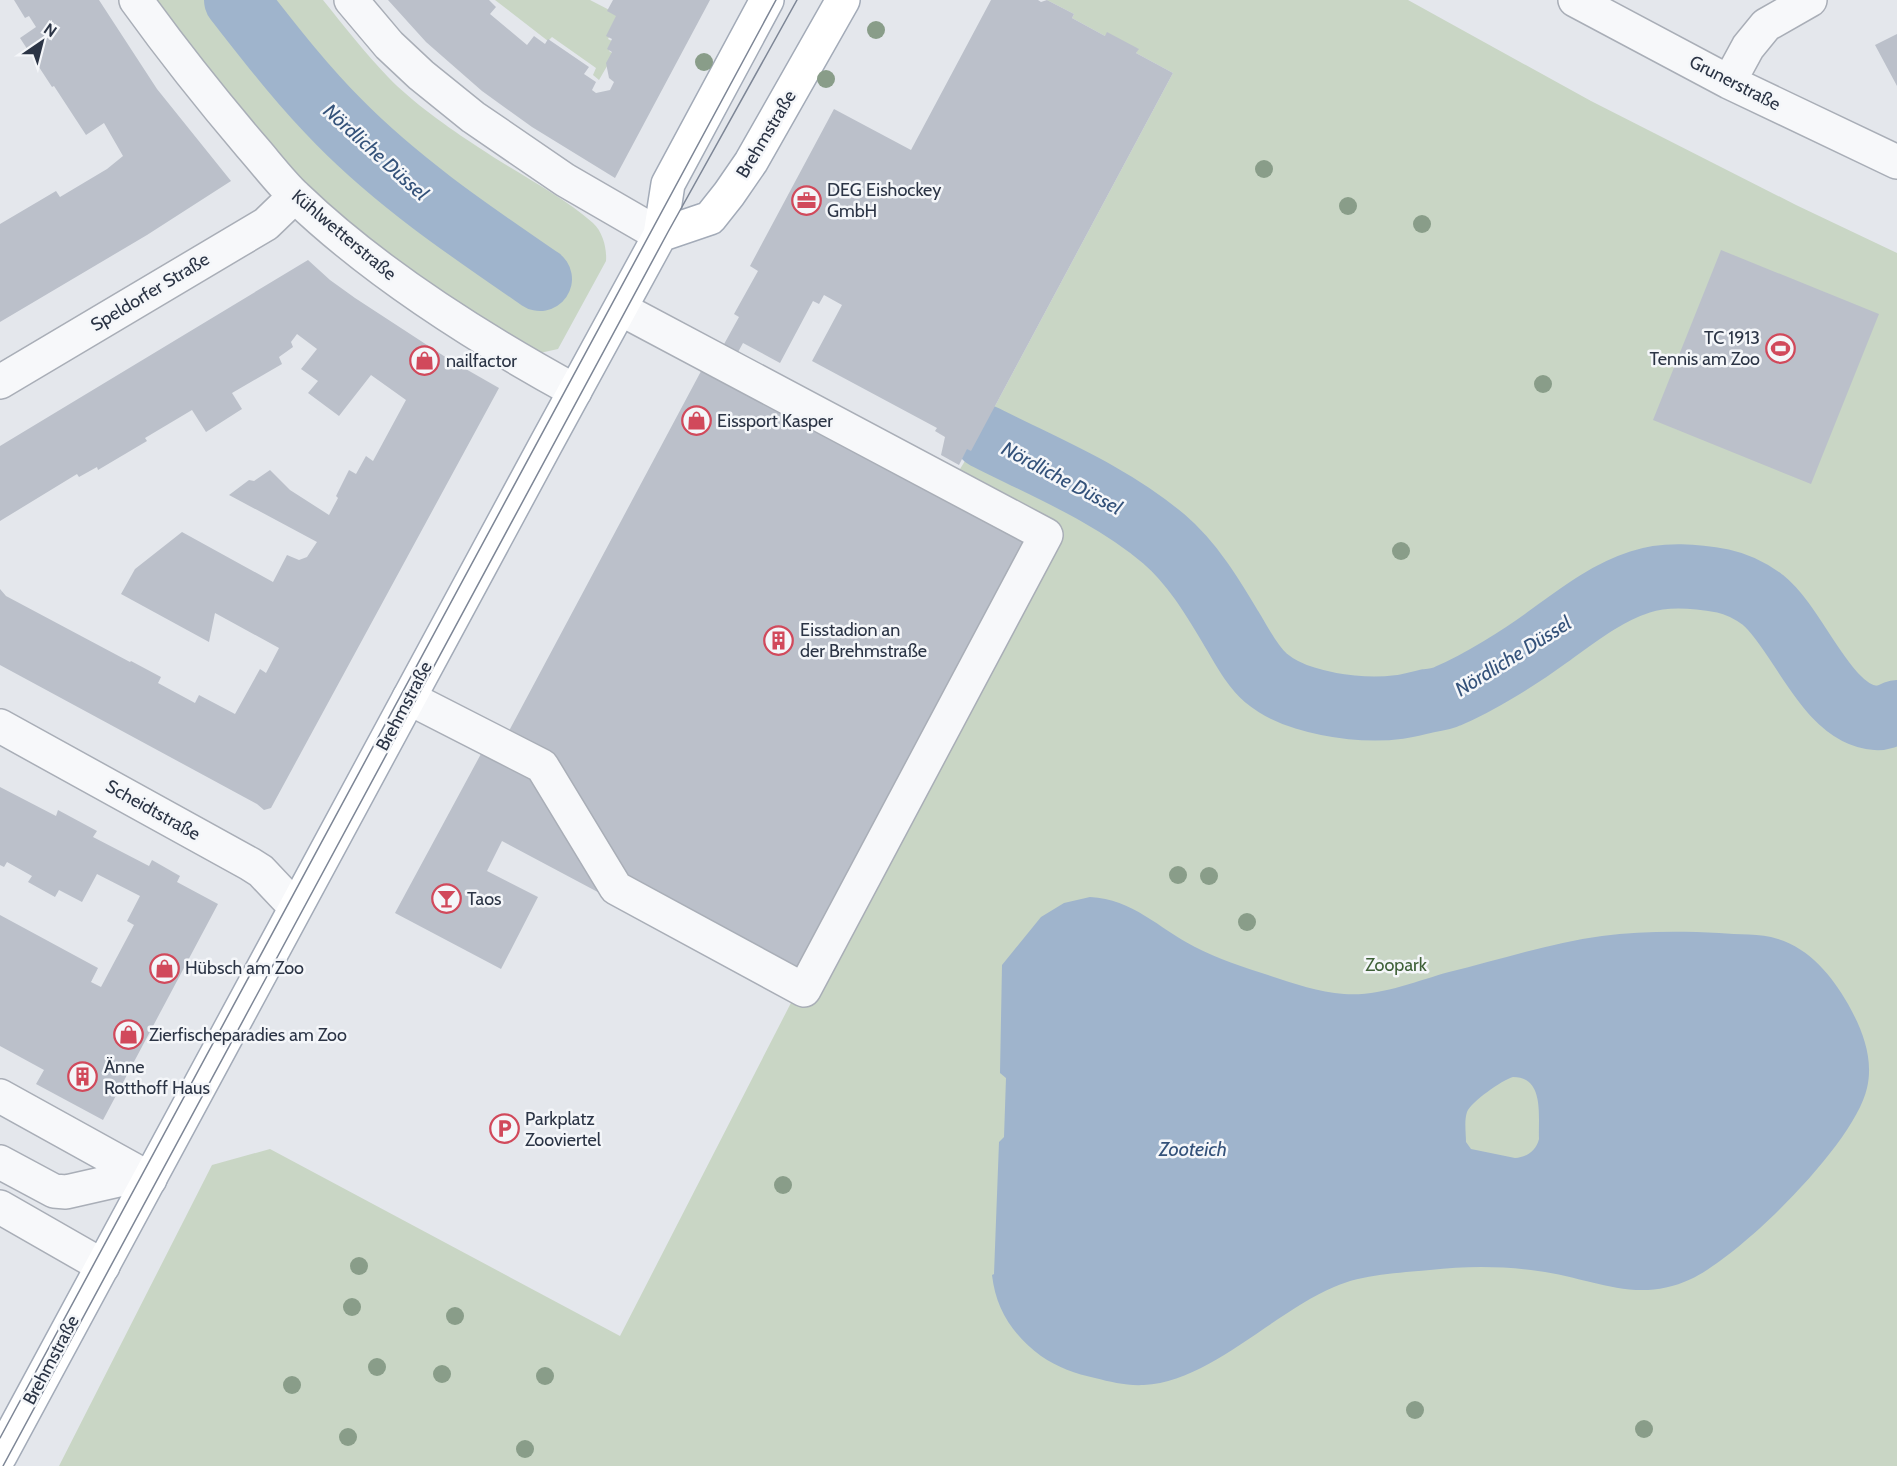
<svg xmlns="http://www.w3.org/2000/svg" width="1897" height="1466" font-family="Cabin,sans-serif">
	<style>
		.green { fill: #c9d6c5 }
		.water { fill: #9fb4cc; fill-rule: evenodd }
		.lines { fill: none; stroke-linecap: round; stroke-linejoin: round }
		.river { stroke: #9fb4cc; stroke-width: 64 }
		.building { fill: #bbc0ca }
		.minor-casing { stroke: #a9aeb7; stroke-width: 36 }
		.major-casing { stroke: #a3abb8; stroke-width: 36 }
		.minor { stroke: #f7f8fa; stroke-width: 33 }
		.major { stroke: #fff; stroke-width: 33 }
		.tram { stroke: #7d8696; stroke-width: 1.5 }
		.tree { fill: #899d89 }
		.labels { text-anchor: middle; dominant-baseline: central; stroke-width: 5; stroke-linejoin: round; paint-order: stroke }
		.street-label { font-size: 18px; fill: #2b3445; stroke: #f4f6f9 }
		.poi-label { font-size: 18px; fill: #2b3445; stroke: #f4f6f9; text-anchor: start }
		.park-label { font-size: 18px; fill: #3f6138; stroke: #f4f6f9 }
		.water-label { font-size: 20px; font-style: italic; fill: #34527a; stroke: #f4f6f9 }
	</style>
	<rect width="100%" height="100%" fill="#e4e7ec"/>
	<path class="green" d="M 150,0 L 323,0 C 344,26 365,53 388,77 C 412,102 449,128 478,147 C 515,172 561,195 593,223 C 603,232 607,249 606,261 L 558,349 L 540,353 L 520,346 L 402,266 L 304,186 Z
		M 495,0 L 590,0 L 621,16 L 608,39 L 614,42 L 609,51 L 614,54 L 599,80 L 593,75 L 596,68 L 552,37 L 548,41 Z
		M 1047,0 L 1408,0 L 1591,101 L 1796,205 L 1897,253 L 1897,1466 L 59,1466 L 212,1165 L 270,1149 L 620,1336 L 794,997 L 957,474 L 971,451 L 1173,73 L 1136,53 L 1138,49 L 1105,36 L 1072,18 L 1074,14 Z"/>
	<path class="water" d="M 1090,897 C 1133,899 1158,928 1195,947 C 1218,959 1243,967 1268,975 C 1293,983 1318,992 1344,994 C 1379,997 1416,981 1449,972 C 1499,960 1550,943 1602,936 C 1640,931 1681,931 1719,933 C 1738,935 1760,933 1778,939 C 1810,949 1832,976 1848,1004 C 1862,1029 1874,1058 1867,1088 C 1855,1143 1742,1255 1691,1279 C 1636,1305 1593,1278 1538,1271 C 1502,1266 1466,1266 1430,1270 C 1399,1273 1363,1274 1334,1287 C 1274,1312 1209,1382 1144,1385 C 1127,1386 1111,1382 1095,1378 C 1076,1374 1057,1367 1041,1356 C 1013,1335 996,1310 992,1275 L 994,1274 L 999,1142 L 1004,1137 L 1006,1078 L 1000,1073 L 1002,965 L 1041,917 L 1064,903 ZM 1513,1077 C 1545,1077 1538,1117 1539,1139 C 1536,1151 1527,1157 1515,1158 L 1471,1149 L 1466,1142 C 1466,1133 1464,1121 1467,1112 C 1471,1102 1502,1080 1513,1077 Z"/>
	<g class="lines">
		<path class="river" d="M 236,0 C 269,42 301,84 339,122 C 399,183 470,231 540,279
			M 985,437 C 1046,468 1111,494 1164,539 C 1192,563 1212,596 1231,628 C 1241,644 1251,665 1266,678 C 1277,687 1291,694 1305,698 C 1334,707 1369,711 1399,707 C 1408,706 1418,703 1427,701 C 1434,700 1442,699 1448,696 C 1479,683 1522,656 1549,636 C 1578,615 1606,593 1640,582 C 1666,573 1696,576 1723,581 C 1737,584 1751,591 1763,600 C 1799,629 1826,715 1876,718 C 1882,719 1890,715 1897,712"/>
	</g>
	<path class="building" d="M 14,0 L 99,0 L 157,89 L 231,181 L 147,235 L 0,322 L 0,224 L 56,191 L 60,197 L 107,169 L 123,156 L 104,123 L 86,135 L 54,86 L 52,87 L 20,38 L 36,27 L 29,16 L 25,18 Z
		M 388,0 L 489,0 L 496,7 L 490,14 L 527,45 L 534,36 L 545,44 L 548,39 L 589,67 L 584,74 L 596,82 L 592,90 L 596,93 L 610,90 L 614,82 L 609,78 L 606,63 L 612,52 L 607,49 L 612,39 L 606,36 L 616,16 L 607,11 L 613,0 L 710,0 L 615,178 L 532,127 L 482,91 L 426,42 Z
		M 991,0 L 1038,0 L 1041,2 L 1047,0 L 1074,14 L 1072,18 L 1105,36 L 1107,32 L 1139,49 L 1136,53 L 1173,73 L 971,451 L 967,449 L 959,465 L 941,455 L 945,437 L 935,431 L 937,428 L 812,361 L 842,305 L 824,295 L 819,304 L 813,301 L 780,363 L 743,343 L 737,354 L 723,346 L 739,317 L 734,314 L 758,271 L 750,266 L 834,109 L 911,150 Z
		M 1897,34 L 1897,86 L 1875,45 Z
		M 1721,250 L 1879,314 L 1811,484 L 1653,420 Z
		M 308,260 L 330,280 L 355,298 L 450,360 L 499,388 L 271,808 L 264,810 L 257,804 L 0,665 L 0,589 L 6,596 L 130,662 L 131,661 L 161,677 L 158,683 L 195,703 L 199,695 L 235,714 L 260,669 L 266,673 L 279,648 L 215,613 L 209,642 L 121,594 L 135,569 L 182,532 L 273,582 L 287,555 L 299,560 L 307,557 L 317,542 L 229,495 L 249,480 L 254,481 L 270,470 L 290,490 L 329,515 L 338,498 L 336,496 L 349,470 L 356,474 L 366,456 L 373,461 L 406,400 L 371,375 L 339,416 L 308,393 L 318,381 L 301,369 L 317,349 L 297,334 L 291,342 L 293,347 L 279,357 L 282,364 L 232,393 L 242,409 L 206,432 L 192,410 L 145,438 L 147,441 L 98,470 L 97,467 L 79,477 L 77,474 L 0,521 L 0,446 Z
		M 715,345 L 1060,529 L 806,1003 L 502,841 L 487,871 L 538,897 L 501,969 L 395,913 L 482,752 L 494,759 Z
		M 0,787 L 56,816 L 58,810 L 97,831 L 93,837 L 149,866 L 152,860 L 180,876 L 177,882 L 218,904 L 103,1120 L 36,1084 L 44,1070 L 0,1046 L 0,915 L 98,968 L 91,982 L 101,987 L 134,925 L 127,921 L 140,896 L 97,874 L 82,902 L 59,890 L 55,897 L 28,882 L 32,876 L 7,862 L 4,867 L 0,865 Z"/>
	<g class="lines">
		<defs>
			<path id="minor" d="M 136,0 C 172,50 211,99 251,146 C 266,163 280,182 296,197 C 374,272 480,339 575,391
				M 351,0 L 389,45 L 421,75 L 473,117 L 565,180 L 660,235
				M 1575,0 L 1729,82 L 1897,162
				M 1729,82 L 1748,47 L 1766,25 L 1810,0
				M 0,382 L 266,224 L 295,196
				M 409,698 L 542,766 L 616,888 L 804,990 L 1046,535 L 621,309
				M 0,726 L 250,864 L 261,871 L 295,907
				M 0,1096 L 150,1179
				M 0,1162 L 54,1191 L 66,1192 L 132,1177 L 150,1179
				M 0,1207 L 103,1266"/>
			<path id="major" d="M 660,235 L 710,218 L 729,194 L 751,162 L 843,0
				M 0,1456 L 546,444 L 660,235 L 668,184 L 767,0"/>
		</defs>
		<use href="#minor" class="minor-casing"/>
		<use href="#major" class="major-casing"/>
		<use href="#minor" class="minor"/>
		<use href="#major" class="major"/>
		<path class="tram" d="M 0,1438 L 776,0
			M 3,1466 L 668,232 L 797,0"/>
	</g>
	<g class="tree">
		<circle cx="876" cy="30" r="9"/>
		<circle cx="704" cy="62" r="9"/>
		<circle cx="826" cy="79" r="9"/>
		<circle cx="1264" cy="169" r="9"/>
		<circle cx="1348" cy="206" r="9"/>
		<circle cx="1422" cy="224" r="9"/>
		<circle cx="1543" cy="384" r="9"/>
		<circle cx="1401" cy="551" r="9"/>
		<circle cx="1178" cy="875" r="9"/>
		<circle cx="1209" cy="876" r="9"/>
		<circle cx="1247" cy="922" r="9"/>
		<circle cx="783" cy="1185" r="9"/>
		<circle cx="359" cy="1266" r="9"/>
		<circle cx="352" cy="1307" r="9"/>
		<circle cx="455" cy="1316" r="9"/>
		<circle cx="377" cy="1367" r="9"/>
		<circle cx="442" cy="1374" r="9"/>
		<circle cx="545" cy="1376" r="9"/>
		<circle cx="292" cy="1385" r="9"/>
		<circle cx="1415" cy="1410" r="9"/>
		<circle cx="1644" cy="1429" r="9"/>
		<circle cx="348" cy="1437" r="9"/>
		<circle cx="525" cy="1449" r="9"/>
	</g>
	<defs>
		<symbol id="office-ring" viewBox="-11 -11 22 22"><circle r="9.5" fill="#f4f6f9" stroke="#d1495b" stroke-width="1.5"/><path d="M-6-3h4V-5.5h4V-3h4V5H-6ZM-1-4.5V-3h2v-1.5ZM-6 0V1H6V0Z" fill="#d1495b"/></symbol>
		<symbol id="stadium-ring" viewBox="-11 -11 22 22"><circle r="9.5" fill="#f4f6f9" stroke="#d1495b" stroke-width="1.5"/><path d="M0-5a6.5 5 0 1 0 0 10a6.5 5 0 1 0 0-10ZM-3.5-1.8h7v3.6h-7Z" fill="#d1495b"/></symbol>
		<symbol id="shop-ring" viewBox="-11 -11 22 22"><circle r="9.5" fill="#f4f6f9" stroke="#d1495b" stroke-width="1.5"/><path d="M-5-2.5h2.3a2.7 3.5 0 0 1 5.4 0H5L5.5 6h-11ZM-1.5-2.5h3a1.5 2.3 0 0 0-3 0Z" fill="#d1495b"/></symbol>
		<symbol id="building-ring" viewBox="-11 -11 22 22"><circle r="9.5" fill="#f4f6f9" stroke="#d1495b" stroke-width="1.5"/><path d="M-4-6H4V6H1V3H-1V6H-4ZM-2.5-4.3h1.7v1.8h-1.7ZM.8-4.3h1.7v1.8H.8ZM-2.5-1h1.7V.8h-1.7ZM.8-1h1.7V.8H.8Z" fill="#d1495b"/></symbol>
		<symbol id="bar-ring" viewBox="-11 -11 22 22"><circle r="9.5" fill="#f4f6f9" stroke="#d1495b" stroke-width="1.5"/><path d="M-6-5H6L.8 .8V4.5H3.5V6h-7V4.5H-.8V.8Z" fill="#d1495b"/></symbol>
		<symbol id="parking-ring" viewBox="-11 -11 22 22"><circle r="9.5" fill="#f4f6f9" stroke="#d1495b" stroke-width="1.5"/><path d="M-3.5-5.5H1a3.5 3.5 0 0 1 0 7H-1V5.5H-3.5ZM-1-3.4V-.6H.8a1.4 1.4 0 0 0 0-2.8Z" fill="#d1495b"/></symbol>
	</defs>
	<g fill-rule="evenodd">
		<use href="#office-ring" x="790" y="184" width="33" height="33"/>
		<use href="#stadium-ring" x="1764" y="332" width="33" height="33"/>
		<use href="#shop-ring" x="408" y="344" width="33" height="33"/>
		<use href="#shop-ring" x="680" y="404" width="33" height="33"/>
		<use href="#building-ring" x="762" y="624" width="33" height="33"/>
		<use href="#bar-ring" x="430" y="882" width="33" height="33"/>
		<use href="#shop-ring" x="148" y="952" width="33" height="33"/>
		<use href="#shop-ring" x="112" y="1018" width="33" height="33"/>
		<use href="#building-ring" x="66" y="1060" width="33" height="33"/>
		<use href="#parking-ring" x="488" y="1112" width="33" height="33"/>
	</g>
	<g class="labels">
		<g class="street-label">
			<text transform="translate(1735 83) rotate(27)">Grunerstraße</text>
			<text transform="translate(766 134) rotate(-59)">Brehmstraße</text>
			<text transform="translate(344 235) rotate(40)">Kühlwetterstraße</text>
			<text transform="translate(150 292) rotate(-31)">Speldorfer Straße</text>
			<text transform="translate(404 706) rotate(-62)">Brehmstraße</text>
			<text transform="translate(153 810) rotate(29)">Scheidtstraße</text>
			<text transform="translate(51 1360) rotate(-62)">Brehmstraße</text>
		</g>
		<g class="poi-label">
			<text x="827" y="190">DEG Eishockey<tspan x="827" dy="21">GmbH</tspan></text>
			<text x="1760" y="338" text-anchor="end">TC 1913<tspan x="1760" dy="21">Tennis am Zoo</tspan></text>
			<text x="446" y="361">nailfactor</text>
			<text x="717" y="421">Eissport Kasper</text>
			<text x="800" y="630">Eisstadion an<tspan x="800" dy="21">der Brehmstraße</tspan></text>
			<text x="467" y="899">Taos</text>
			<text x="185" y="968">Hübsch am Zoo</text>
			<text x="149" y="1035">Zierfischeparadies am Zoo</text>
			<text x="104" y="1067">Änne<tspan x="104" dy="21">Rotthoff Haus</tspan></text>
			<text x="525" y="1119">Parkplatz<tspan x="525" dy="21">Zooviertel</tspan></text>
		</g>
		<g class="park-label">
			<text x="1396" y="965">Zoopark</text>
		</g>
		<g class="water-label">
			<text transform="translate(376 152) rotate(42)">Nördliche Düssel</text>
			<text transform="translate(1062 478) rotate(28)">Nördliche Düssel</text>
			<text transform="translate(1513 656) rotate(-32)">Nördliche Düssel</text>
			<text x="1193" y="1149">Zooteich</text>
		</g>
	</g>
	<g transform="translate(42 42) rotate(35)" stroke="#f4f6f9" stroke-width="4.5" paint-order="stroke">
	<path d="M0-4.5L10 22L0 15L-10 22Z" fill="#2b3445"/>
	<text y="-9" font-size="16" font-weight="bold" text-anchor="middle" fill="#2b3445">N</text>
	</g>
</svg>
